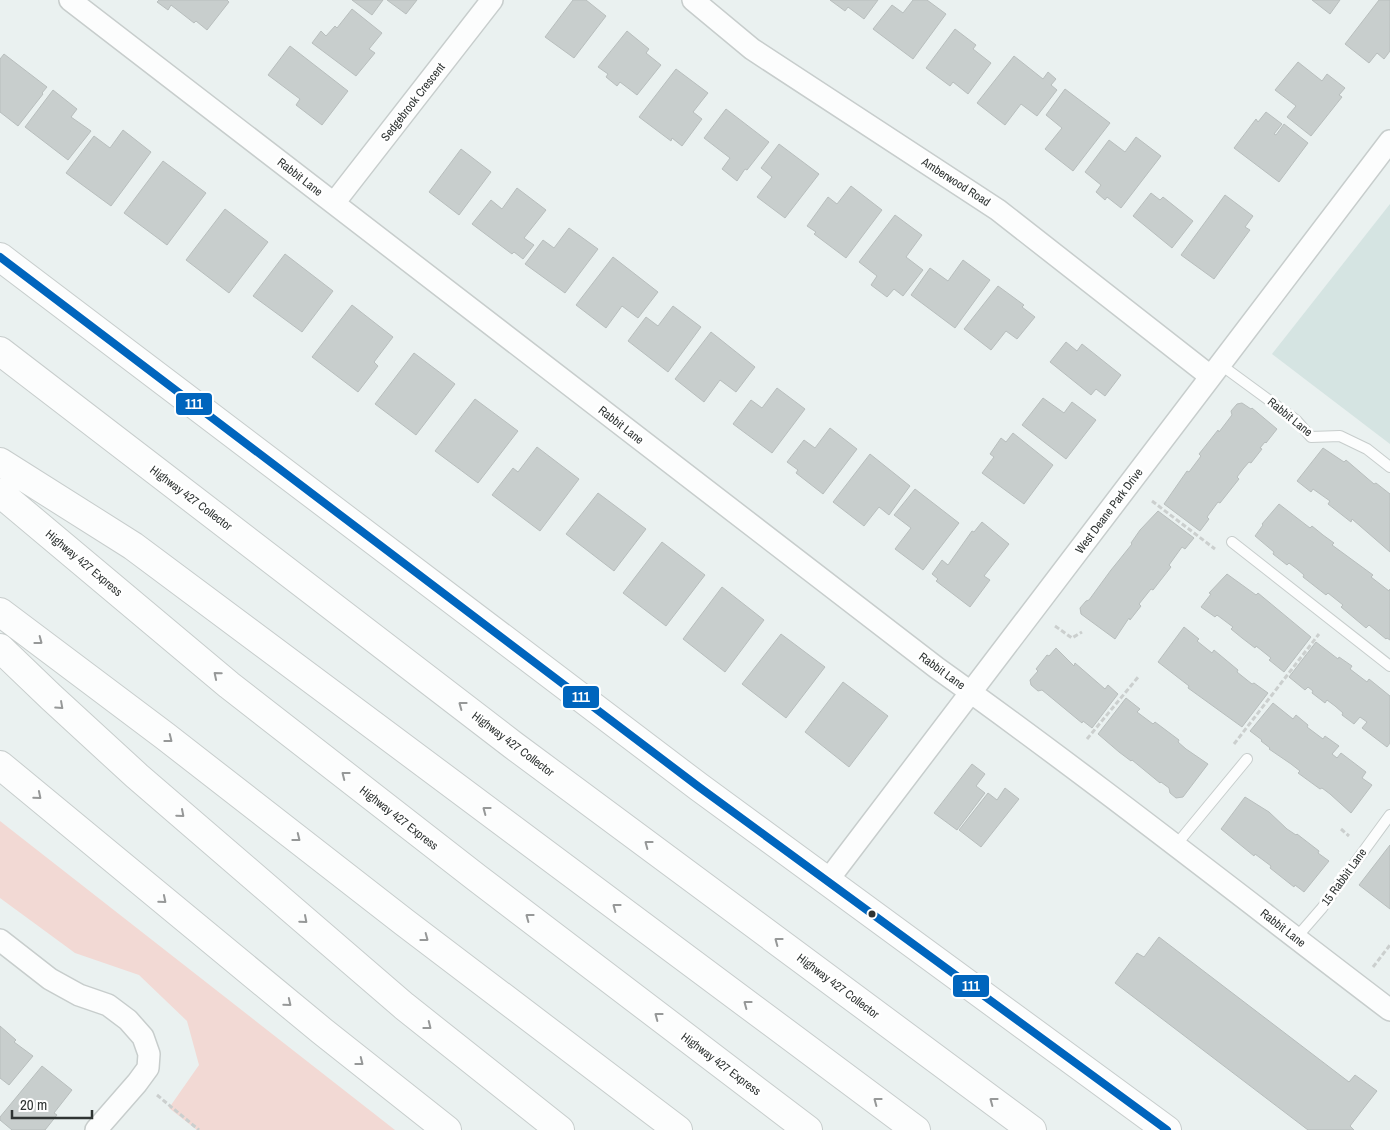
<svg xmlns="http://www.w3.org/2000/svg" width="1390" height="1130" font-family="'Archivo Narrow',sans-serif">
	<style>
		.built { fill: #d5e4e2 }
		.green { fill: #f2d9d4 }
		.building { fill: #c8cecd; stroke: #b8bebd }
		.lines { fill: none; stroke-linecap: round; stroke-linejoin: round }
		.service-casing { stroke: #c7cdcc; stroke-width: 12 }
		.minor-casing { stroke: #c7cdcc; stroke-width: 24 }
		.secondary-casing { stroke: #c7cdcc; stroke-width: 30 }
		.motorway-casing { stroke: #c7cdcc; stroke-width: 30 }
		.path { stroke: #cbcfce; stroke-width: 3; stroke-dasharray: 5 2.5; stroke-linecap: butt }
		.service { stroke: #fcfdfd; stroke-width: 10 }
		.minor { stroke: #fcfdfd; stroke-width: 21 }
		.secondary { stroke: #fcfdfd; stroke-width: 28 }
		.motorway { stroke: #fcfdfd; stroke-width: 28 }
		.bus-1-casing { stroke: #fff; stroke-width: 11 }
		.bus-1 { stroke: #0065bd; stroke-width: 8 }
		.oneway { stroke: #969898 }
		.bus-dot { fill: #2f3433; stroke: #fff; stroke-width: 2 }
		.labels { text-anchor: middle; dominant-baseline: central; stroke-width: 5; stroke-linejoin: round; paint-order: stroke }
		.street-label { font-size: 12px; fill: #2f3433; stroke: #fff }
		.line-badge { stroke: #fff; stroke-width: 2 }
		.badge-label { font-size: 14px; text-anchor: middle; font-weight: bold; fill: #fff }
	</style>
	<rect width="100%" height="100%" fill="#eaf1f0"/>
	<path class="built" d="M 1390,204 L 1390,444 L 1272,354 Z"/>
	<path class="green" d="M 0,821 L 395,1130 L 197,1130 L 169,1108 L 199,1065 L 187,1021 L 139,975 L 75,953 L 0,898 Z"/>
	<path class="building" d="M 159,0 L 227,0 L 229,2 L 207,30 L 196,21 L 194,23 L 171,5 L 168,10 L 157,2 Z
		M 352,0 L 383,0 L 372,15 Z
		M 387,0 L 417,0 L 406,14 Z
		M 573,0 L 586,0 L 606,16 L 574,58 L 545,37 Z
		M 830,0 L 878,0 L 864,19 L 848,7 L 845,11 Z
		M 913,0 L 927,0 L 946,14 L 913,59 L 873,29 L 892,5 L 903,13 Z
		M 1312,0 L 1340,0 L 1330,14 Z
		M 1379,0 L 1390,0 L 1390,51 L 1384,59 L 1377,53 L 1369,63 L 1345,44 Z
		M 352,9 L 382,33 L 369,49 L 375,53 L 356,76 L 312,43 L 321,31 L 326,36 L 335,26 L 337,28 Z
		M 955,29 L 976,45 L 973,49 L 991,63 L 968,94 L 953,82 L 950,86 L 926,68 Z
		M 627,31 L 649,49 L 646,53 L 661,65 L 637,95 L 620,82 L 617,86 L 606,77 L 608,74 L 598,67 Z
		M 290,46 L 348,91 L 322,125 L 296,105 L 300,99 L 268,75 Z
		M 4,54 L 47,87 L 42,93 L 43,94 L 18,126 L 0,112 L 0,59 Z
		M 1014,56 L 1043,79 L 1048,72 L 1056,79 L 1051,85 L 1057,90 L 1037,116 L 1021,104 L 1005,125 L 977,103 Z
		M 1298,62 L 1322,81 L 1327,74 L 1345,88 L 1339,95 L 1342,97 L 1311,136 L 1287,117 L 1296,106 L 1275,90 Z
		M 676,69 L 708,93 L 693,112 L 702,119 L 682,146 L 672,138 L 671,141 L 639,117 Z
		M 1065,89 L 1110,123 L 1073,171 L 1045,149 L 1062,128 L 1046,115 Z
		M 53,90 L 77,109 L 71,117 L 91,131 L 68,160 L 25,127 Z
		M 726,109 L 769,142 L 747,170 L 745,169 L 737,181 L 722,169 L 730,158 L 704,138 Z
		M 1266,112 L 1282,124 L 1274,134 L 1276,135 L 1284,124 L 1308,143 L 1279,182 L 1234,148 L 1256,119 L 1258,122 Z
		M 123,130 L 151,152 L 111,206 L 66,173 L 94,136 L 110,148 Z
		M 1136,137 L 1161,156 L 1121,208 L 1107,197 L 1105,200 L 1096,192 L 1101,185 L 1085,172 L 1109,140 L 1125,152 Z
		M 779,144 L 819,174 L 785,218 L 757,197 L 772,177 L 761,168 Z
		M 461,149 L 491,172 L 459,215 L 429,192 Z
		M 163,161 L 206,193 L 167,245 L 124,213 Z
		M 851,186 L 882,210 L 846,258 L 814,234 L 816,232 L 807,226 L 828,197 L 837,204 Z
		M 517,188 L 546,210 L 524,238 L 534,245 L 523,259 L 514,252 L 512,254 L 472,224 L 491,200 L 502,209 Z
		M 1151,193 L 1160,200 L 1163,197 L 1193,221 L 1172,248 L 1133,216 Z
		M 1225,195 L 1253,216 L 1245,227 L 1250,230 L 1214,279 L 1181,255 Z
		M 225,209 L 268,242 L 229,293 L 186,260 Z
		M 895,215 L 922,235 L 906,257 L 923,270 L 903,296 L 894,289 L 887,297 L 871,285 L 877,276 L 859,262 Z
		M 569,228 L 598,249 L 565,293 L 525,264 L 543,240 L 554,248 Z
		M 285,254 L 333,291 L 302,332 L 253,296 Z
		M 613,257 L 658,292 L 638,318 L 622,306 L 606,328 L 576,305 Z
		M 963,260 L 990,280 L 955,328 L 911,295 L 930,268 L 948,281 Z
		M 998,286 L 1024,305 L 1022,307 L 1035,317 L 1017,339 L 1006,331 L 991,350 L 964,329 Z
		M 352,305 L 393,337 L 374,362 L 378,366 L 358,392 L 312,357 Z
		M 673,306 L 701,327 L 668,372 L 628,341 L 646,317 L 658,326 Z
		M 711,332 L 755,367 L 736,392 L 720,380 L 704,402 L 675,379 Z
		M 1066,342 L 1077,351 L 1082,344 L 1121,375 L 1105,396 L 1096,389 L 1091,395 L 1050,362 Z
		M 414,353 L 455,384 L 416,435 L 375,404 Z
		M 777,388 L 805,409 L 772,453 L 733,424 L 751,400 L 762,408 Z
		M 1043,398 L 1064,413 L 1072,402 L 1096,420 L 1066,459 L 1022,425 Z
		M 475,399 L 518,431 L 478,483 L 435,451 Z
		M 1242,403 L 1251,409 L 1252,408 L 1277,429 L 1266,443 L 1265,442 L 1260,448 L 1262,449 L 1251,463 L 1249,462 L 1243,469 L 1237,477 L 1239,479 L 1220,503 L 1218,502 L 1207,517 L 1209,519 L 1200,531 L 1164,504 L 1187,471 L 1189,472 L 1201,456 L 1199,454 L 1218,430 L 1219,432 L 1232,415 L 1231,411 L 1237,404 Z
		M 830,428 L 857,449 L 823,494 L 796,473 L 798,470 L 787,462 L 804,440 L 815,448 Z
		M 1013,433 L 1053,465 L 1024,504 L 982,473 L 994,457 L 990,454 L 1001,438 L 1006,442 Z
		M 537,447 L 579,479 L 540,531 L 492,495 L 513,468 L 518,472 Z
		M 1323,448 L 1344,462 L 1346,460 L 1374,484 L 1376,483 L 1390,494 L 1390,552 L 1352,519 L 1351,522 L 1328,504 L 1330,501 L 1313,489 L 1311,492 L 1297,481 Z
		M 870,454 L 910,486 L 889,515 L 879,507 L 864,526 L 833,502 Z
		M 915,489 L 959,523 L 923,570 L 895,549 L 911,528 L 894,515 Z
		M 598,493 L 646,529 L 614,571 L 566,534 Z
		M 1279,504 L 1310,528 L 1312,526 L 1323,535 L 1334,543 L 1332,545 L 1373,575 L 1371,577 L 1389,591 L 1390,589 L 1390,640 L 1387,638 L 1386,639 L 1369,625 L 1366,628 L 1341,607 L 1343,605 L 1328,593 L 1326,595 L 1303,577 L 1304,575 L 1297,569 L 1289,563 L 1287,565 L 1273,554 L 1274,552 L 1255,536 L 1263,525 L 1262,524 Z
		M 1158,511 L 1194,538 L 1185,549 L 1182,547 L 1169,565 L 1171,567 L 1153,590 L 1151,589 L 1139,604 L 1141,606 L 1130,620 L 1129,618 L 1115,639 L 1081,614 L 1080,608 L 1086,601 L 1089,600 L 1111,570 L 1132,544 L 1131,543 L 1140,530 Z
		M 982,522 L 1009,544 L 984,576 L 990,580 L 970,607 L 936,581 L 938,579 L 932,574 L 942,560 L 948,565 L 972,531 L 974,532 Z
		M 662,542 L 705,575 L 666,626 L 623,593 Z
		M 1227,574 L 1256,595 L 1258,593 L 1311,637 L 1284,672 L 1269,660 L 1271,658 L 1256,646 L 1255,648 L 1242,638 L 1231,629 L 1233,627 L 1217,615 L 1215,617 L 1201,607 L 1211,594 L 1209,593 Z
		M 722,587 L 764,620 L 725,672 L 683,639 Z
		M 1184,627 L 1199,639 L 1197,641 L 1212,653 L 1214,650 L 1238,670 L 1237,672 L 1252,684 L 1254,683 L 1268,693 L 1242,727 L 1188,688 L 1189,686 L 1158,662 Z
		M 781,634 L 825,667 L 786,718 L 742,684 Z
		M 1316,642 L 1338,659 L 1339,657 L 1352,666 L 1350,669 L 1367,682 L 1369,679 L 1390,696 L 1390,743 L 1387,747 L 1362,728 L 1367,722 L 1360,717 L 1354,724 L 1342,715 L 1343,713 L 1335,706 L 1327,700 L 1325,703 L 1312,693 L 1313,691 L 1308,687 L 1305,690 L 1289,677 Z
		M 1056,648 L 1074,666 L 1075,663 L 1105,689 L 1108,685 L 1118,694 L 1092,728 L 1083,721 L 1082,723 L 1042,690 L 1038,691 L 1031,685 L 1030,680 L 1038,671 L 1036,669 L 1047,655 L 1049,656 Z
		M 843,682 L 888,716 L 849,767 L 805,732 Z
		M 1126,698 L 1140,709 L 1137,712 L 1153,724 L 1155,722 L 1179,740 L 1178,742 L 1186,749 L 1208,764 L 1183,797 L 1176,798 L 1170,793 L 1169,788 L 1161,782 L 1160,783 L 1132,760 L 1131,761 L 1119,752 L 1098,734 Z
		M 1273,703 L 1293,719 L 1296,715 L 1308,725 L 1307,727 L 1323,739 L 1325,736 L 1339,746 L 1332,754 L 1337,758 L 1341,753 L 1366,772 L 1362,778 L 1372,785 L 1351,813 L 1330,794 L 1322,788 L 1320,789 L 1298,773 L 1300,771 L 1291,764 L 1269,749 L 1270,748 L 1261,741 L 1262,740 L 1250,731 Z
		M 972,764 L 985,774 L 976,786 L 985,793 L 957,830 L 934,813 Z
		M 1005,788 L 1019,799 L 981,847 L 959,830 L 988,793 L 997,800 Z
		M 1245,797 L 1269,812 L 1287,829 L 1296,835 L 1297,834 L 1319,851 L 1318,853 L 1329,861 L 1304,892 L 1295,885 L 1294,887 L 1270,868 L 1271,866 L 1255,854 L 1254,856 L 1221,829 Z
		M 1390,845 L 1390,909 L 1359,885 Z
		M 1159,937 L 1349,1082 L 1355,1075 L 1377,1091 L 1350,1126 L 1354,1130 L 1308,1130 L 1115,983 L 1137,953 L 1144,957 Z
		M 0,1026 L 16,1040 L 14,1042 L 33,1056 L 9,1085 L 0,1078 Z
		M 42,1066 L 72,1090 L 54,1113 L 57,1115 L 45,1130 L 12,1130 L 0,1120 L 0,1117 Z"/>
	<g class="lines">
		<defs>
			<path id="service" d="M 1221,365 L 1296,420 L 1311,437 L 1340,436 L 1367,449 L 1390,467
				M 1232,542 L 1390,666
				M 1176,845 L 1247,759
				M 1296,938 L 1322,908 L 1390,815"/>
			<path id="minor" d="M 70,0 L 937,668 C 1091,778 1239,895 1390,1010
				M 693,0 L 752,49 L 998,210 L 1210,376
				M 334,203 L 492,0
				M 828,880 L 1390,141
				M 0,940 L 50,979 L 79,995 L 108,1005 L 128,1020 L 143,1037 L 149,1054 L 148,1068 L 137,1083 L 96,1130"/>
			<path id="secondary" d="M 0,257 L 699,787 L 1167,1130"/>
			<path id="motorway" d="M 0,351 L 513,745 L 1032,1130
				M 0,462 L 133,546 L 916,1130
				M 0,493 L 229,685 L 477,878 L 808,1130
				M 0,612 L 165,736 L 404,922 L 678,1130
				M 0,648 L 51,697 L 137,776 L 404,1006 L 560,1130
				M 0,765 L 322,1031 L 447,1130"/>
		</defs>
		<use href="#service" class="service-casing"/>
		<use href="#minor" class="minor-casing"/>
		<use href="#secondary" class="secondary-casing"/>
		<use href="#motorway" class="motorway-casing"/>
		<path class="path" d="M 1152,501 L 1215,549
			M 1055,626 L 1072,638 L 1082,632
			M 1087,739 L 1139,676
			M 1234,744 L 1319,634
			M 1341,829 L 1349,836
			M 1373,967 L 1390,945
			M 157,1095 L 199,1130"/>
		<use href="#service" class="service"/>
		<use href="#minor" class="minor"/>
		<use href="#secondary" class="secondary"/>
		<use href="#motorway" class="motorway"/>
		<defs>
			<path id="bus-1" d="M 0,257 L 699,787 L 1167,1130"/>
		</defs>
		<use href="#bus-1" class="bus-1-casing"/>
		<use href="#bus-1" class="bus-1"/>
	</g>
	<defs><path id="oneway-chevron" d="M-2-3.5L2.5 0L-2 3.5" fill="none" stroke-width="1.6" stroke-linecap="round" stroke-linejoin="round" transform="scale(1.25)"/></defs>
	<g class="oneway">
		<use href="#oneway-chevron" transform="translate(39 641) rotate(37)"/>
		<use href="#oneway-chevron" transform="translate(217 675) rotate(-140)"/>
		<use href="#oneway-chevron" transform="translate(462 705) rotate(-143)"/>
		<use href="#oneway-chevron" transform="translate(60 706) rotate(42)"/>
		<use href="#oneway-chevron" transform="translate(169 739) rotate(38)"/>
		<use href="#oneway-chevron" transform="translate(345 775) rotate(-142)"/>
		<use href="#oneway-chevron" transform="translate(38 796) rotate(40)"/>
		<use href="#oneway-chevron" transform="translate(486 810) rotate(-143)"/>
		<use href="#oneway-chevron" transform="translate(181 814) rotate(41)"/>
		<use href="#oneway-chevron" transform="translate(297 838) rotate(38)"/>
		<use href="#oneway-chevron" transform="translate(648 844) rotate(-143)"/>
		<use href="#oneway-chevron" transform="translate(163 900) rotate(40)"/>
		<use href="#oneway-chevron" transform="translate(616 907) rotate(-143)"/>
		<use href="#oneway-chevron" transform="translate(529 917) rotate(-143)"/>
		<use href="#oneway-chevron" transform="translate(304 920) rotate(41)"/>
		<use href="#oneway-chevron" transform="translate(425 938) rotate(37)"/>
		<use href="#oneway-chevron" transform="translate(778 941) rotate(-143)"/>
		<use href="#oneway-chevron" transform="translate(288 1003) rotate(39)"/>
		<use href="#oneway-chevron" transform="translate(747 1004) rotate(-143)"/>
		<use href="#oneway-chevron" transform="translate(658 1016) rotate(-143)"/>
		<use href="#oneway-chevron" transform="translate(428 1026) rotate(38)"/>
		<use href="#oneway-chevron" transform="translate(360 1062) rotate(38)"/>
		<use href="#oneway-chevron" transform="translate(877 1101) rotate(-143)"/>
		<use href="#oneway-chevron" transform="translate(993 1101) rotate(-143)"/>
	</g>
	<circle class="bus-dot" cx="872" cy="914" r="4.5"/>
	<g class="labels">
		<g class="street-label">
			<text transform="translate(413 102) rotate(-52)">Sedgebrook Crescent</text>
			<text transform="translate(300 177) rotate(38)">Rabbit Lane</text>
			<text transform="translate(956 182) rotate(33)">Amberwood Road</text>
			<text transform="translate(1290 417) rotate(39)">Rabbit Lane</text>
			<text transform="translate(621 425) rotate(38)">Rabbit Lane</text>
			<text transform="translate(191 498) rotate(37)">Highway 427 Collector</text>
			<text transform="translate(1109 511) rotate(-53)">West Deane Park Drive</text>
			<text transform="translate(84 563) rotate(40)">Highway 427 Express</text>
			<text transform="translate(942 671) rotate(36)">Rabbit Lane</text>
			<text transform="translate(513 744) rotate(37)">Highway 427 Collector</text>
			<text transform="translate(399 818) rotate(38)">Highway 427 Express</text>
			<text transform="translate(1344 877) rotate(-54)">15 Rabbit Lane</text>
			<text transform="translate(1283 928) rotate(38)">Rabbit Lane</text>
			<text transform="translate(838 986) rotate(37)">Highway 427 Collector</text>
			<text transform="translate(721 1064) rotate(37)">Highway 427 Express</text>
		</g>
	</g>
	<g class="line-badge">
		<rect x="175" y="392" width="38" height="24" rx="5" fill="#0065bd"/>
		<rect x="562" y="685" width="38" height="24" rx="5" fill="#0065bd"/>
		<rect x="952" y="974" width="38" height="24" rx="5" fill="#0065bd"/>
	</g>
	<g class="badge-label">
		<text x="194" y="409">111</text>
		<text x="581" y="702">111</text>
		<text x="971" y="991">111</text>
	</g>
	<path d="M12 1110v8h80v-8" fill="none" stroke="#2f3433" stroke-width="2.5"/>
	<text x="20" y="1110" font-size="15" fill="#2f3433" stroke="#ffffff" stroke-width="4" paint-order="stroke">20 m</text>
</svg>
